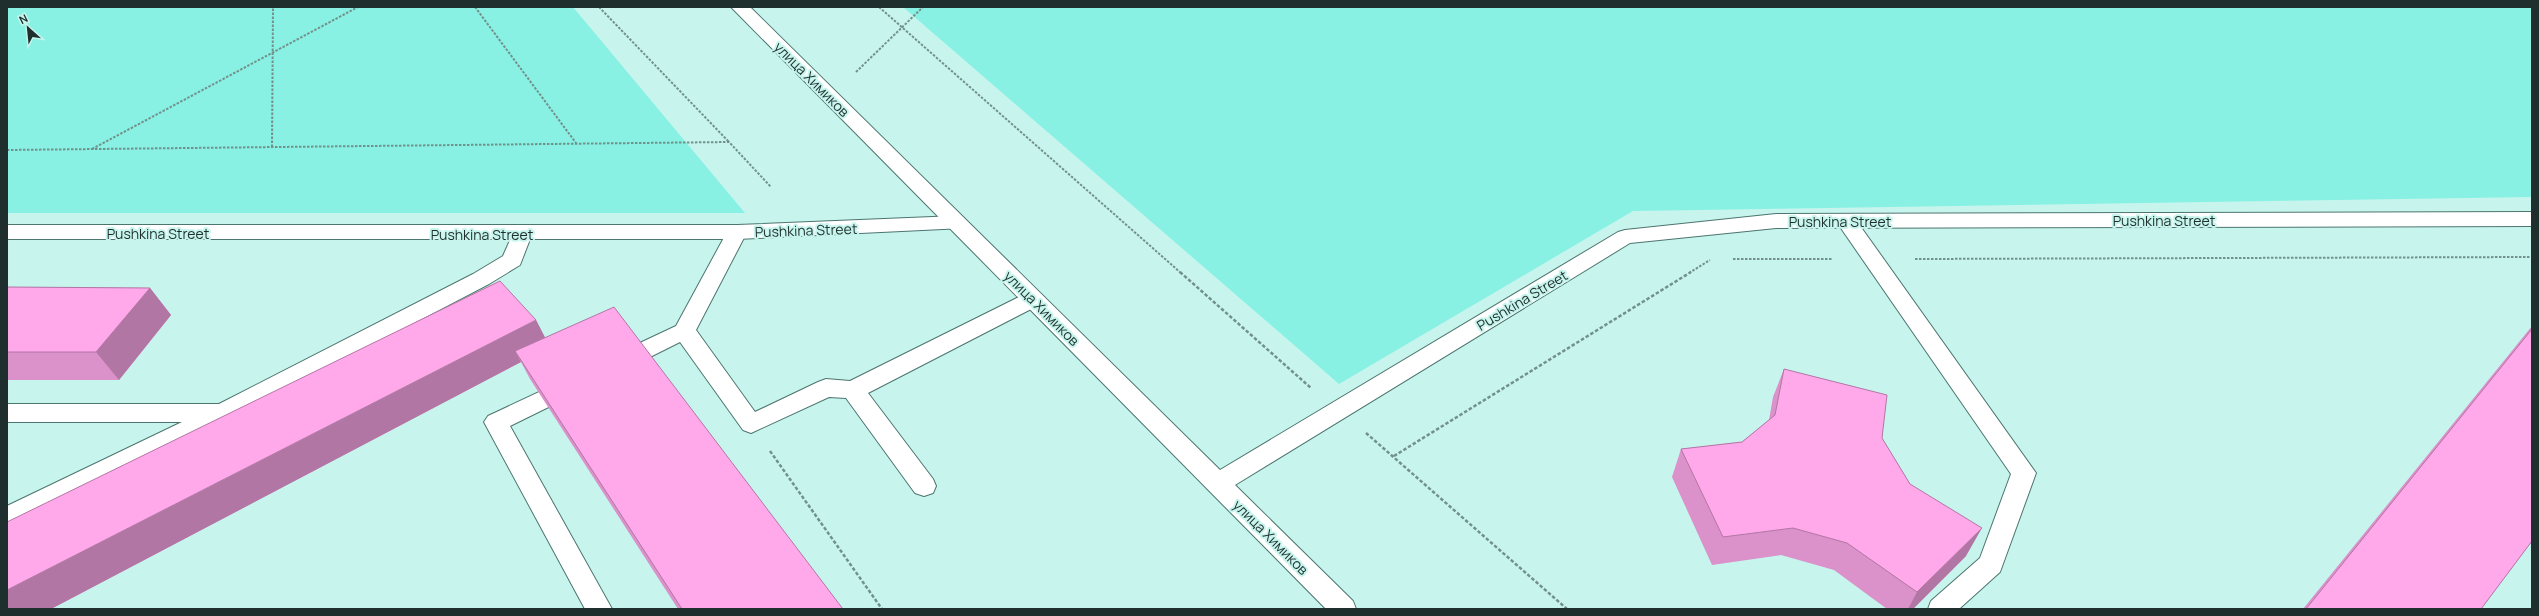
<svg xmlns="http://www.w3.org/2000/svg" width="2539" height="616" font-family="Manrope,sans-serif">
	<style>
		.green { fill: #88f1e3 }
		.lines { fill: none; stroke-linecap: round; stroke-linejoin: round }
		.service-casing { stroke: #4c756f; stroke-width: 2 }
		.minor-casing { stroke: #4c756f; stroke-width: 2 }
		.tertiary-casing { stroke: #4c756f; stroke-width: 2 }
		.path-far1 { stroke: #72918c; stroke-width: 2; stroke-dasharray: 2.5 1.5; stroke-linecap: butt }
		.path { stroke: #72918c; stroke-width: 2.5; stroke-dasharray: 3.5 2; stroke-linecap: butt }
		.service { fill: #fff; fill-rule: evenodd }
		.minor { fill: #fff; fill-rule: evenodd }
		.tertiary { fill: #fff; fill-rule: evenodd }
		.wall { fill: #db91ca }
		.shaded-wall { fill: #b276a4 }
		.building { fill: #ffa9eb; stroke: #b276a4 }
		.labels { text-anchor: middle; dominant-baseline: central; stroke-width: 4; stroke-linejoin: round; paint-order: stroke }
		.street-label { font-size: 14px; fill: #1e2f2d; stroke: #c7f5ed }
	</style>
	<rect width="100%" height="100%" fill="#c7f5ed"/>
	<path class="green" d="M 7,7 L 573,7 L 745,213 L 7,213 Z
		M 903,7 L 2532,7 L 2532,197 L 1633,211 L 1339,384 Z"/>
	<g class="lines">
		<defs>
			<path id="service" d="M 1846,214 L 1853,216 L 2036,473 L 2000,572 L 1959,609 L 1928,609 L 1931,601 L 1980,558 L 2011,474 L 1836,221 L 1839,216 Z
				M 737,225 L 744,227 L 747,232 L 696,330 L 755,412 L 818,382 L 826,379 L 850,381 L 1025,294 L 1033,291 L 1041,294 L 1044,299 L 1041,304 L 868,393 L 933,479 L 936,486 L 933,493 L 924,496 L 915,493 L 846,398 L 829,397 L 751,433 L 743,430 L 680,342 L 626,369 L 618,371 L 610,369 L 607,363 L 610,357 L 676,326 L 727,232 L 730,227 Z
				M 522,227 L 529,229 L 532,234 L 520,265 L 489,284 L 230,419 L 7,528 L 7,506 L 182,422 L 7,422 L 7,404 L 219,404 L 473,274 L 503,256 L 515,229 Z
				M 569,378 L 577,381 L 581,387 L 577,393 L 510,426 L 612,609 L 585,609 L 484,422 L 488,416 Z"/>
			<path id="minor" d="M 957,216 L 964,218 L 967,223 L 964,228 L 737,239 L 7,239 L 7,225 L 737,225 Z"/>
			<path id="tertiary" d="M 731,7 L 750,7 L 1220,470 L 1618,232 L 1625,230 L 1776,214 L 2532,212 L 2532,226 L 1776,228 L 1630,243 L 1235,485 L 1353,601 L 1356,609 L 1326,609 Z"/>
		</defs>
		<use href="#service" class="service-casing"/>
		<use href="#minor" class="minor-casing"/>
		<use href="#tertiary" class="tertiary-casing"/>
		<path class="path-far1" d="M 475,7 L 576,143
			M 599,7 L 729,142
			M 879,7 L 1181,273
			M 856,72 L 923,7
			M 272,147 L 273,7
			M 92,149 L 358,7
			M 7,150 L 729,142 L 771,187
			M 1733,259 L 1832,259
			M 1915,259 L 2532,257
			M 1689,273 L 1710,260"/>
		<path class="path" d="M 1180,272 L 1311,388
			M 1366,433 L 1567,609
			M 770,451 L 882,609
			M 1394,456 L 1691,272"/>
		<use href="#service" class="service"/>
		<use href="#minor" class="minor"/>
		<use href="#tertiary" class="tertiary"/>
	</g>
	<path class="wall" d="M 7,287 L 150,288 L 171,315 L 119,380 L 7,380 Z
		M 536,320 L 545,338 L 843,609 L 678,609 L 530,379 L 521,362 L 51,609 L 7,609 Z
		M 2532,326 L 2532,541 L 2481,609 L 2303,609 Z
		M 1784,369 L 1882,438 L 1910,484 L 1966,556 L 1913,609 L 1887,609 L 1834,570 L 1781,555 L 1712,565 L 1672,477 L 1681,449 L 1742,442 L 1769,420 L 1773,397 Z"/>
	<path class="shaded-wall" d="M 150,288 L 171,315 L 119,380 L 96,352 Z
		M 536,320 L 550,347 L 515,351 L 521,362 L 51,609 L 7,609 L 7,590 Z
		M 1982,528 L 1966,556 L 1913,609 L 1908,609 L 1917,592 Z"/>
	<path class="building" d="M 500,281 L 536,320 L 7,590 L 7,522 Z
		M 7,287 L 150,288 L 96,352 L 7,352 Z
		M 614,307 L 843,609 L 682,609 L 515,351 Z
		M 2532,329 L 2532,541 L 2481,609 L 2306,609 Z
		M 1784,369 L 1887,395 L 1882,438 L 1910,484 L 1982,528 L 1917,592 L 1847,543 L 1793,528 L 1723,537 L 1681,449 L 1742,442 L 1775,415 Z"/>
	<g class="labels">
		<g class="street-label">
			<text transform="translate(812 79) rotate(45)">улица Химиков</text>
			<text x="2164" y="220">Pushkina Street</text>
			<text x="1840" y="221">Pushkina Street</text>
			<text transform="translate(806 230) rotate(-2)">Pushkina Street</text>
			<text x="158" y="233">Pushkina Street</text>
			<text x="482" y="234">Pushkina Street</text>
			<text transform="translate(1522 300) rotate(-31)">Pushkina Street</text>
			<text transform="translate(1042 308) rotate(45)">улица Химиков</text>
			<text transform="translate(1271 537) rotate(45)">улица Химиков</text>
		</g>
	</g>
	<rect width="2539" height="616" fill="none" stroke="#1e2f2d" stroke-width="16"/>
	<g transform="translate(28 28) rotate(333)" stroke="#c7f5ed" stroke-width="3" paint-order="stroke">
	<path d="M0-3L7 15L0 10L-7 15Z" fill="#1e2f2d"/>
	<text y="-6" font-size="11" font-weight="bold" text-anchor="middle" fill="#1e2f2d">N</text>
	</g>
</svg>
